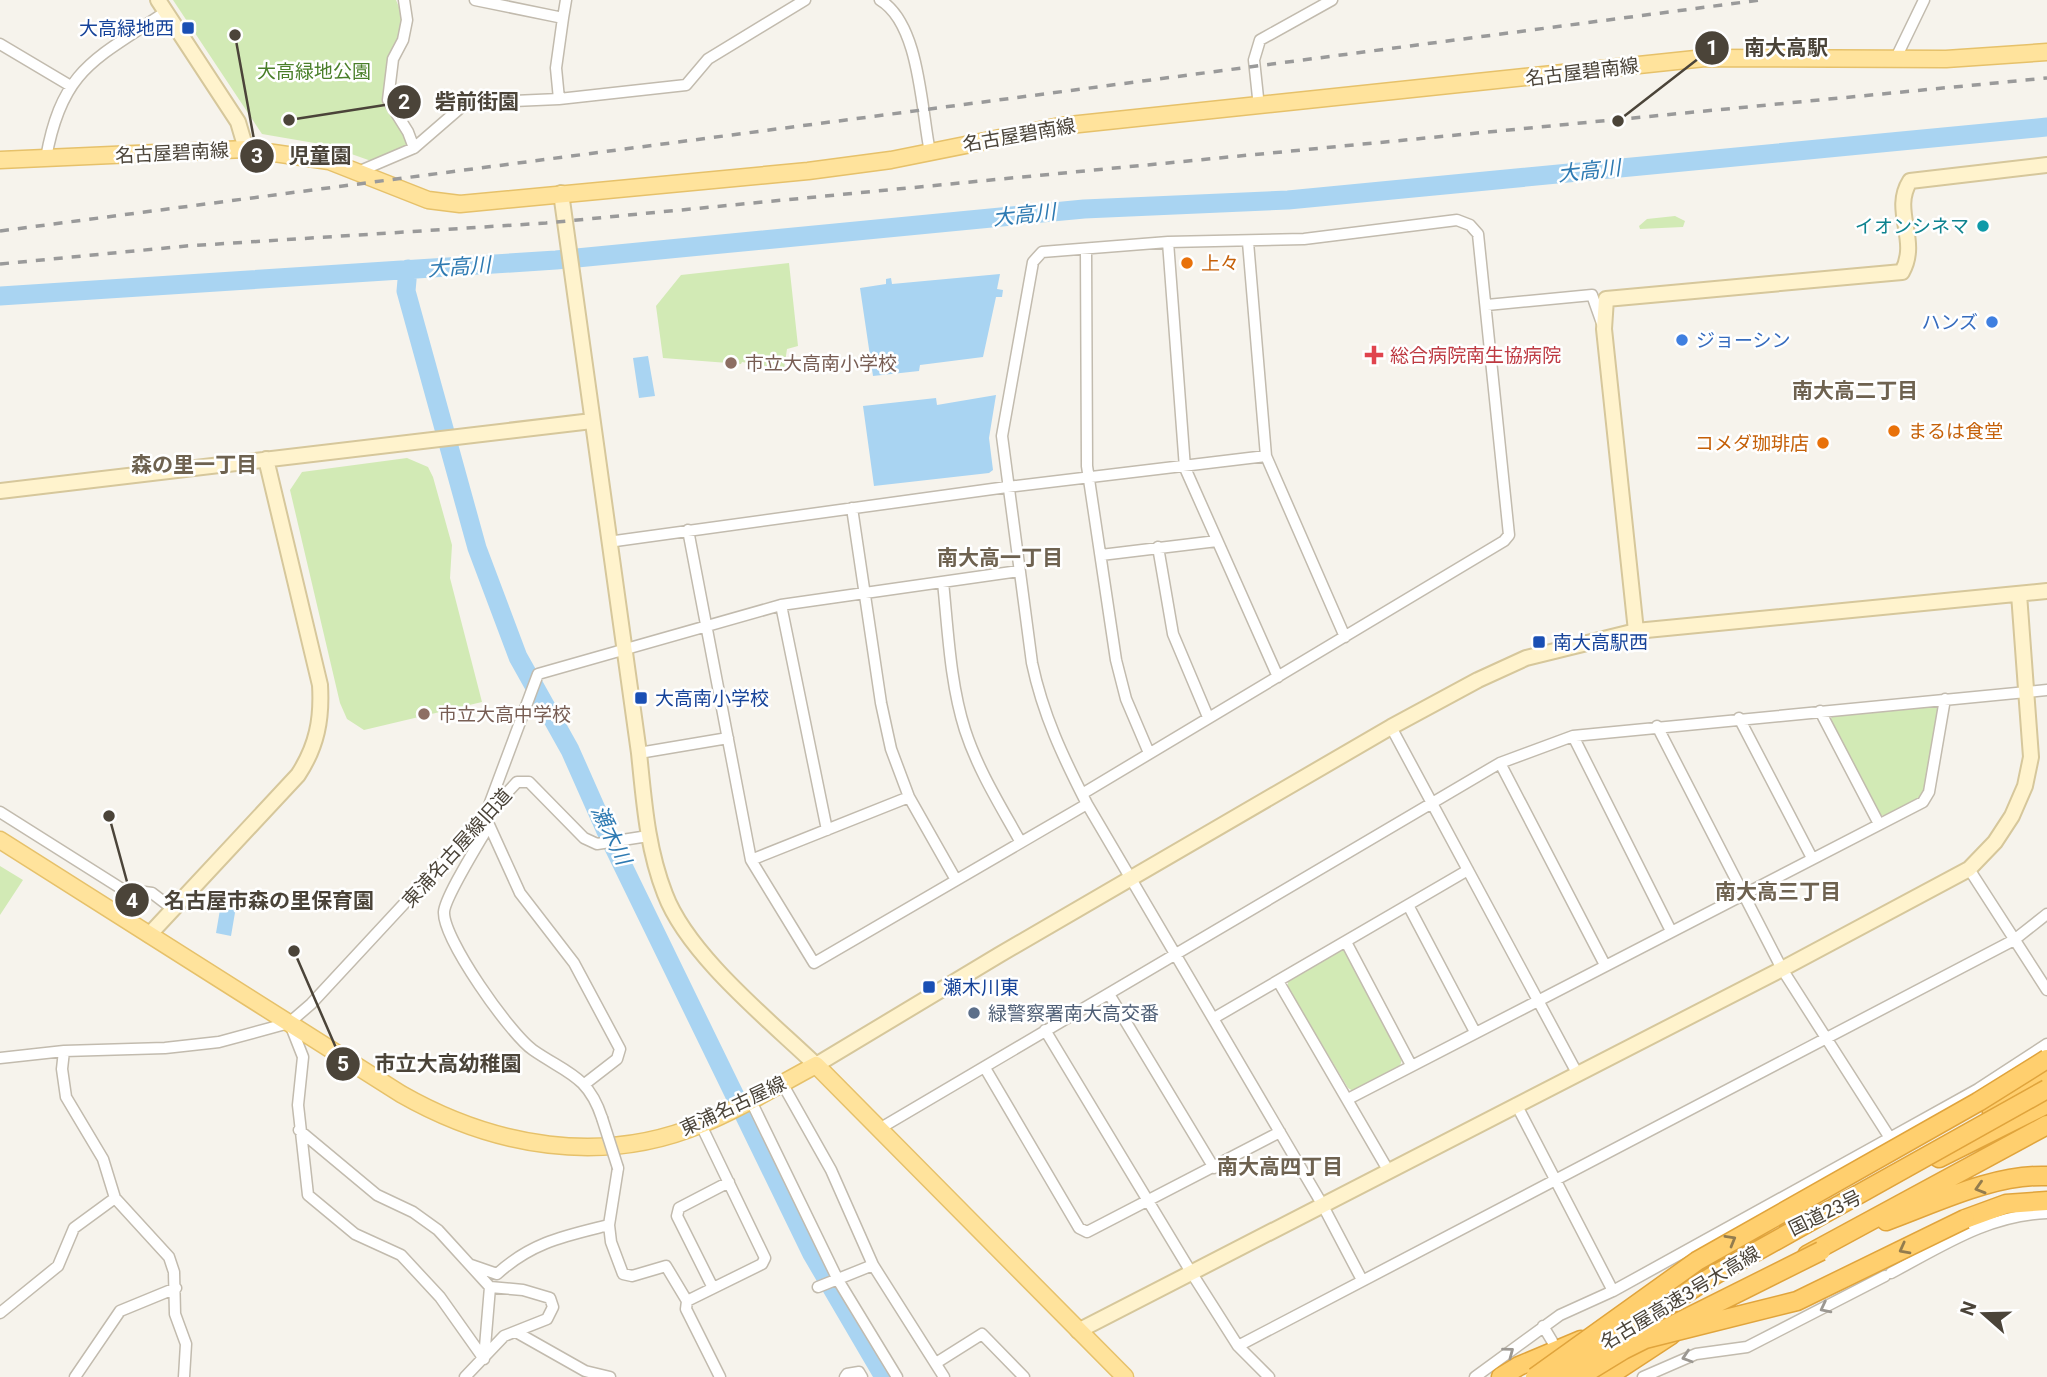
<svg xmlns="http://www.w3.org/2000/svg" width="2047" height="1377" font-family="Roboto,'Noto Sans JP',sans-serif">
	<style>
		.green { fill: #d2eab5 }
		.water { fill: #a9d4f2 }
		.lines { fill: none; stroke-linecap: round; stroke-linejoin: round }
		.river { stroke: #a9d4f2; stroke-width: 19 }
		.street-casing { stroke: #c2bbae; stroke-width: 13 }
		.secondary-casing { stroke: #d6c79b; stroke-width: 18 }
		.primary-casing { stroke: #e6c16a; stroke-width: 19 }
		.highway-casing { stroke: #e0a43c; stroke-width: 21 }
		.street { stroke: #fff; stroke-width: 10 }
		.secondary { stroke: #fff3cd; stroke-width: 14 }
		.primary { stroke: #ffe39c; stroke-width: 16 }
		.highway { stroke: #ffcf6e; stroke-width: 18 }
		.rail { stroke: #9a9a9a; stroke-width: 3.5; stroke-dasharray: 9 9; stroke-linecap: butt }
		.street-bridge-casing { stroke: #c2bbae; stroke-width: 13; stroke-linecap: butt }
		.highway-bridge-casing { stroke: #e0a43c; stroke-width: 21; stroke-linecap: butt }
		.street-bridge { stroke: #fff; stroke-width: 10 }
		.highway-bridge { stroke: #ffcf6e; stroke-width: 18 }
		.oneway { stroke: #937c4e }
		.oneway2 { stroke: #9c9892 }
		.transit-dot { fill: #1a4fb4; stroke: #fff; stroke-width: 2.5 }
		.culture-dot { fill: #0f9aa8; stroke: #fff; stroke-width: 2.5 }
		.food-dot { fill: #e8710a; stroke: #fff; stroke-width: 2.5 }
		.shop-dot { fill: #3f7fe0; stroke: #fff; stroke-width: 2.5 }
		.health-dot { fill: #e0444e; stroke: #fff; stroke-width: 2.5 }
		.education-dot { fill: #8d6e63; stroke: #fff; stroke-width: 2.5 }
		.service-dot { fill: #5c6f8a; stroke: #fff; stroke-width: 2.5 }
		.labels { text-anchor: middle; dominant-baseline: central; stroke-width: 5; stroke-linejoin: round; paint-order: stroke }
		.transit-label { font-size: 19px; fill: #164399; stroke: #fff; text-anchor: start }
		.park-label { font-size: 19px; fill: #4a7f2a; stroke: #fff }
		.street-label { font-size: 19px; fill: #4b4439; stroke: #fff }
		.culture-label { font-size: 19px; fill: #0d838f; stroke: #fff; text-anchor: end }
		.food-label { font-size: 19px; fill: #c56008; stroke: #fff; text-anchor: start }
		.shop-label { font-size: 19px; fill: #366cbe; stroke: #fff; text-anchor: end }
		.health-label { font-size: 19px; fill: #be3a42; stroke: #fff; text-anchor: start }
		.education-label { font-size: 19px; fill: #785e54; stroke: #fff; text-anchor: start }
		.service-label { font-size: 19px; fill: #4e5e75; stroke: #fff; text-anchor: start }
		.water-label { font-size: 21px; font-style: italic; fill: #2e7ab2; stroke: #fff }
		.neighbourhood-label { font-size: 21px; font-weight: bold; fill: #6e6250; stroke: #fff }
		.leader { fill: none; stroke: #4b4439; stroke-width: 2.5 }
		.callout-dot { fill: #4b4439; stroke: #fff; stroke-width: 2.5 }
		.mark-label { font-size: 21px; text-anchor: middle; font-weight: bold; fill: #fff }
		.callout-label { font-size: 21px; text-anchor: middle; font-weight: bold; fill: #4b4439; stroke: #fff; stroke-width: 5; stroke-linejoin: round; paint-order: stroke }
	</style>
	<rect width="100%" height="100%" fill="#f6f3ec"/>
	<path class="green" d="M 173,0 L 396,0 C 412,32 391,67 383,100 L 409,145 L 374,162 L 326,145 L 262,134 Z
		M 1675,216 L 1685,221 L 1683,227 L 1640,229 L 1639,226 L 1647,219 Z
		M 789,263 L 798,346 L 787,349 L 784,369 L 742,362 L 741,364 L 663,358 L 656,306 L 681,275 Z
		M 407,458 L 428,467 L 433,477 L 452,545 L 450,578 L 482,702 L 364,730 L 347,719 L 340,703 L 290,490 L 302,472 Z
		M 1935,705 L 1939,708 L 1922,797 L 1884,816 L 1880,815 L 1830,720 L 1834,714 Z
		M 0,866 L 23,880 L 0,915 Z
		M 1342,950 L 1346,952 L 1402,1059 L 1400,1066 L 1353,1091 L 1348,1088 L 1288,988 L 1288,981 Z"/>
	<path class="water" d="M 1000,274 L 997,289 L 1003,290 L 1002,297 L 996,297 L 983,357 L 920,365 L 919,371 L 873,376 L 860,288 L 886,284 L 886,279 L 891,278 L 892,284 Z
		M 648,356 L 655,396 L 639,398 L 633,358 Z
		M 996,395 L 989,438 L 993,470 L 989,473 L 874,486 L 863,406 L 936,398 L 937,405 Z
		M 223,892 L 238,895 L 231,936 L 216,933 Z"/>
	<g class="lines">
		<path class="river" d="M 408,269 L 406,291 L 477,548 L 518,657 L 570,750 L 605,829 L 812,1254 L 884,1377
			M 0,296 L 556,260 L 1084,209 L 1288,200 L 2047,127"/>
		<defs>
			<path id="street" d="M 404,0 L 407,20 L 403,40 L 393,59 L 388,100 L 408,132 L 414,148
				M 475,0 L 563,18 L 556,68 L 559,99
				M 880,0 C 920,24 921,109 930,152
				M 563,18 L 566,0
				M 0,44 L 69,85
				M 1895,60 L 1924,0
				M 1259,107 L 1254,60 L 1260,40 L 1332,0
				M 46,158 C 62,68 96,59 167,11
				M 360,171 L 414,148 L 466,103 L 559,99 L 686,85 L 708,59 L 805,0
				M 1168,242 L 1185,468 L 1278,677
				M 1248,242 L 1266,456 L 1345,637
				M 1086,250 L 1087,466 L 1116,660 L 1126,699 L 1149,753
				M 1487,305 L 1592,295 L 1603,326
				M 852,508 L 881,703 L 891,749 L 909,797 L 956,880
				M 688,530 L 751,860 L 814,963 L 1087,804
				M 608,542 L 1007,487 L 1266,456
				M 1158,547 L 1173,634 L 1208,717
				M 1101,555 L 1217,541
				M 943,582 C 948,630 950,683 965,730 C 978,770 1000,805 1020,841
				M 781,605 L 827,830
				M 1820,711 L 1879,824
				M 1739,718 L 1812,858
				M 1657,726 L 1782,969 L 1890,1138
				M 1391,727 L 1577,1073
				M 1573,736 L 1671,931
				M 639,753 L 728,738
				M 1500,763 L 1605,965
				M 1082,794 L 1504,541 L 1509,535 L 1478,234 L 1470,225 L 1457,220 L 1304,239 L 1168,242 L 1042,252 L 1033,262 L 1002,436 L 1032,663 C 1043,715 1063,757 1087,804 L 1322,1204 L 1362,1280
				M 0,812 L 122,889 L 152,893 L 173,909
				M 488,827 C 479,843 445,897 444,912 C 443,939 510,1034 533,1050 C 566,1073 588,1075 602,1118
				M 751,860 L 909,797
				M 1969,869 L 2047,990
				M 1408,905 L 1475,1032
				M 1346,942 L 1411,1065
				M 1278,981 L 1388,1170
				M 1109,994 L 1214,1168
				M 1214,1018 L 1468,870
				M 290,1024 L 303,1057 L 298,1105 L 308,1195 L 355,1234 L 401,1255 L 440,1297 L 484,1359
				M 1045,1030 L 1191,1272 L 1238,1346 L 1269,1377
				M 64,1051 L 62,1069 L 66,1097 L 103,1159 L 115,1198 L 169,1257 L 174,1272 L 175,1314 L 186,1344 L 184,1377
				M 0,1058 L 64,1051 L 165,1048 L 219,1042 L 289,1023 L 311,1004 L 517,782 L 529,782 L 584,838 L 597,844 L 648,836
				M 985,1068 L 1079,1228 L 1087,1232 L 1280,1132
				M 586,1083 L 617,1059 L 620,1049 L 574,963 L 520,893 L 485,816 L 538,674 L 781,605 L 1019,571
				M 782,1083 L 831,1170 L 873,1265 L 944,1377
				M 1348,1099 L 1923,802 L 1929,792 L 1945,699
				M 751,1101 L 838,1280 L 897,1377
				M 1516,1104 L 1613,1291
				M 701,1125 L 765,1258 L 762,1264 L 687,1301 L 686,1309 L 720,1377
				M 879,1129 L 1500,763 L 1573,736 L 2047,690
				M 299,1130 L 377,1195 L 413,1212 L 438,1230 L 490,1287 L 484,1359
				M 609,1225 L 611,1242 L 623,1274 L 632,1276 L 666,1266 L 687,1301
				M 471,1265 L 497,1274 C 532,1242 565,1236 609,1225 L 618,1168
				M 1891,1273 C 1942,1246 1988,1215 2047,1213
				M 818,1287 L 873,1265
				M 713,1288 L 677,1216 L 679,1208 L 729,1182
				M 0,1313 L 58,1266 L 74,1228 L 115,1198
				M 1543,1326 L 1552,1341
				M 516,1332 L 585,1371 L 610,1377
				M 1238,1346 L 2014,940 L 2047,914
				M 936,1363 L 982,1334 L 1024,1377
				M 75,1377 L 120,1311 L 176,1288
				M 465,1377 L 504,1336 L 547,1319 L 553,1307 L 550,1298 L 523,1290 L 490,1287
				M 845,1377 L 847,1374 L 859,1372 L 862,1377
				M 1475,1377 L 1560,1315 L 1613,1291 L 1890,1138 L 1978,1089 L 2047,1044
				M 1643,1377 L 1696,1354 L 1747,1347 L 1885,1276"/>
			<path id="secondary" d="M 158,0 L 238,122 L 246,149
				M 561,193 L 639,753 C 644,801 647,848 665,894 C 688,955 769,1020 816,1065 L 999,955 L 1391,727 L 1478,680 L 1526,658 L 1636,631 L 2047,591
				M 0,491 L 592,421
				M 1636,631 L 1604,329 L 1606,299 L 1902,272 C 1920,240 1891,211 1910,181 L 2047,165
				M 149,935 L 298,775 C 317,746 322,719 320,685 L 266,459
				M 1078,1331 L 1782,969 L 1969,869 L 1995,842 L 2012,816 L 2025,786 L 2031,757 L 2019,594"/>
			<path id="primary" d="M 0,160 L 246,149 L 329,161 L 428,200 L 460,204 L 808,171 L 891,160 L 1060,126 L 1705,58 L 1946,59 L 2047,52
				M 0,840 L 401,1094 C 494,1147 602,1166 702,1124 C 742,1108 778,1085 816,1065 L 1125,1377"/>
			<path id="highway" d="M 1992,1112 L 2047,1075
				M 1939,1158 L 2047,1104
				M 1965,1219 L 2006,1204 L 2047,1201
				M 1886,1221 C 1936,1203 1993,1174 2047,1176
				M 1807,1255 L 2047,1125
				M 1640,1310 L 1691,1281
				M 1501,1377 L 1519,1366 L 1581,1340
				M 1607,1377 L 1671,1335"/>
		</defs>
		<use href="#street" class="street-casing"/>
		<use href="#secondary" class="secondary-casing"/>
		<use href="#primary" class="primary-casing"/>
		<use href="#highway" class="highway-casing"/>
		<use href="#street" class="street"/>
		<use href="#secondary" class="secondary"/>
		<use href="#primary" class="primary"/>
		<use href="#highway" class="highway"/>
		<path class="rail" d="M 0,231 L 1760,0
			M 0,264 L 186,246 L 546,223 L 2047,78"/>
		<defs>
			<path id="street-bridge" d="M 602,1118 L 618,1168"/>
			<path id="highway-bridge" d="M 1645,1339 L 1797,1301 L 1965,1219
				M 1535,1377 L 1697,1261 L 1978,1102 L 2047,1059
				M 1553,1377 L 1716,1274 L 2047,1089
				M 1579,1377 L 1623,1350 L 1821,1251"/>
		</defs>
		<use href="#street-bridge" class="street-bridge-casing"/>
		<use href="#highway-bridge" class="highway-bridge-casing"/>
		<use href="#street-bridge" class="street-bridge"/>
		<use href="#highway-bridge" class="highway-bridge"/>
	</g>
	<defs><path id="oneway-chevron" d="M-2-3.5L2.5 0L-2 3.5" fill="none" stroke-width="1.6" stroke-linecap="round" stroke-linejoin="round" transform="scale(1.75)"/></defs>
	<g class="oneway">
		<use href="#oneway-chevron" transform="translate(1980 1188) rotate(163)"/>
		<use href="#oneway-chevron" transform="translate(1731 1240) rotate(-30)"/>
		<use href="#oneway-chevron" transform="translate(1904 1249) rotate(152)"/>
	</g>
	<g class="oneway2">
		<use href="#oneway-chevron" transform="translate(1825 1308) rotate(153)"/>
		<use href="#oneway-chevron" transform="translate(1509 1352) rotate(-37)"/>
		<use href="#oneway-chevron" transform="translate(1687 1357) rotate(162)"/>
	</g>
	<g class="transit-dot">
		<rect x="181" y="21" width="14" height="14" rx="3.5"/>
		<rect x="1532" y="635" width="14" height="14" rx="3.5"/>
		<rect x="634" y="691" width="14" height="14" rx="3.5"/>
		<rect x="922" y="980" width="14" height="14" rx="3.5"/>
	</g>
	<circle class="culture-dot" cx="1983" cy="226" r="7"/>
	<g class="food-dot">
		<circle cx="1187" cy="263" r="7"/>
		<circle cx="1894" cy="431" r="7"/>
		<circle cx="1823" cy="443" r="7"/>
	</g>
	<g class="shop-dot">
		<circle cx="1992" cy="322" r="7"/>
		<circle cx="1682" cy="340" r="7"/>
	</g>
	<path class="health-dot" d="M1370.5 344.5h7v7h7v7h-7v7h-7v-7h-7v-7h7z"/>
	<g class="education-dot">
		<circle cx="731" cy="363" r="7"/>
		<circle cx="424" cy="714" r="7"/>
	</g>
	<circle class="service-dot" cx="974" cy="1013" r="7"/>
	<g class="labels">
		<g class="transit-label">
			<text x="174" y="28" text-anchor="end">大高緑地西</text>
			<text x="1553" y="642">南大高駅西</text>
			<text x="655" y="698">大高南小学校</text>
			<text x="943" y="987">瀬木川東</text>
		</g>
		<g class="park-label">
			<text x="314" y="71">大高緑地公園</text>
		</g>
		<g class="street-label">
			<text transform="translate(1582 72) rotate(-7)">名古屋碧南線</text>
			<text transform="translate(1019 135) rotate(-10)">名古屋碧南線</text>
			<text transform="translate(172 153) rotate(-3)">名古屋碧南線</text>
			<text transform="translate(457 848) rotate(-48)">東浦名古屋線旧道</text>
			<text transform="translate(733 1106) rotate(-25)">東浦名古屋線</text>
			<text transform="translate(1825 1213) rotate(-26)">国道23号</text>
			<text transform="translate(1680 1298) rotate(-31)">名古屋高速3号大高線</text>
		</g>
		<g class="culture-label">
			<text x="1969" y="226">イオンシネマ</text>
		</g>
		<g class="food-label">
			<text x="1201" y="263">上々</text>
			<text x="1908" y="431">まるは食堂</text>
			<text x="1809" y="443" text-anchor="end">コメダ珈琲店</text>
		</g>
		<g class="shop-label">
			<text x="1978" y="322">ハンズ</text>
			<text x="1696" y="340" text-anchor="start">ジョーシン</text>
		</g>
		<g class="health-label">
			<text x="1390" y="355">総合病院南生協病院</text>
		</g>
		<g class="education-label">
			<text x="745" y="363">市立大高南小学校</text>
			<text x="438" y="714">市立大高中学校</text>
		</g>
		<g class="service-label">
			<text x="988" y="1013">緑警察署南大高交番</text>
		</g>
		<g class="water-label">
			<text transform="translate(1589 171) rotate(-6)">大高川</text>
			<text transform="translate(1024 215) rotate(-6)">大高川</text>
			<text transform="translate(459 267) rotate(-4)">大高川</text>
			<text transform="translate(611 835) rotate(64)">瀬木川</text>
		</g>
		<g class="neighbourhood-label">
			<text x="1855" y="391">南大高二丁目</text>
			<text x="194" y="465">森の里一丁目</text>
			<text x="1000" y="558">南大高一丁目</text>
			<text x="1778" y="892">南大高三丁目</text>
			<text x="1280" y="1167">南大高四丁目</text>
		</g>
	</g>
	<path class="leader" d="M1618 121L1712 48M289 120L404 102M235 35L257 156M109 816L132 900M294 951L343 1064"/>
	<g class="callout-dot">
		<circle cx="1618" cy="121" r="7"/>
		<circle cx="289" cy="120" r="7"/>
		<circle cx="235" cy="35" r="7"/>
		<circle cx="109" cy="816" r="7"/>
		<circle cx="294" cy="951" r="7"/>
		<circle cx="1712" cy="48" r="18"/>
		<circle cx="404" cy="102" r="18"/>
		<circle cx="257" cy="156" r="18"/>
		<circle cx="132" cy="900" r="18"/>
		<circle cx="343" cy="1064" r="18"/>
	</g>
	<g class="mark-label">
		<text x="1712" y="55">1</text>
		<text x="404" y="109">2</text>
		<text x="257" y="163">3</text>
		<text x="132" y="908">4</text>
		<text x="343" y="1071">5</text>
	</g>
	<g class="callout-label">
		<text x="1786" y="55">南大高駅</text>
		<text x="477" y="109">砦前街園</text>
		<text x="320" y="163">児童園</text>
		<text x="269" y="908">名古屋市森の里保育園</text>
		<text x="448" y="1071">市立大高幼稚園</text>
	</g>
	<g transform="translate(1984 1314) rotate(290)" stroke="#ffffff" stroke-width="5" paint-order="stroke">
	<path d="M0-5L12 26L0 18L-12 26Z" fill="#4b4439"/>
	<text y="-10" font-size="19" font-weight="bold" text-anchor="middle" fill="#4b4439">N</text>
	</g>
</svg>
